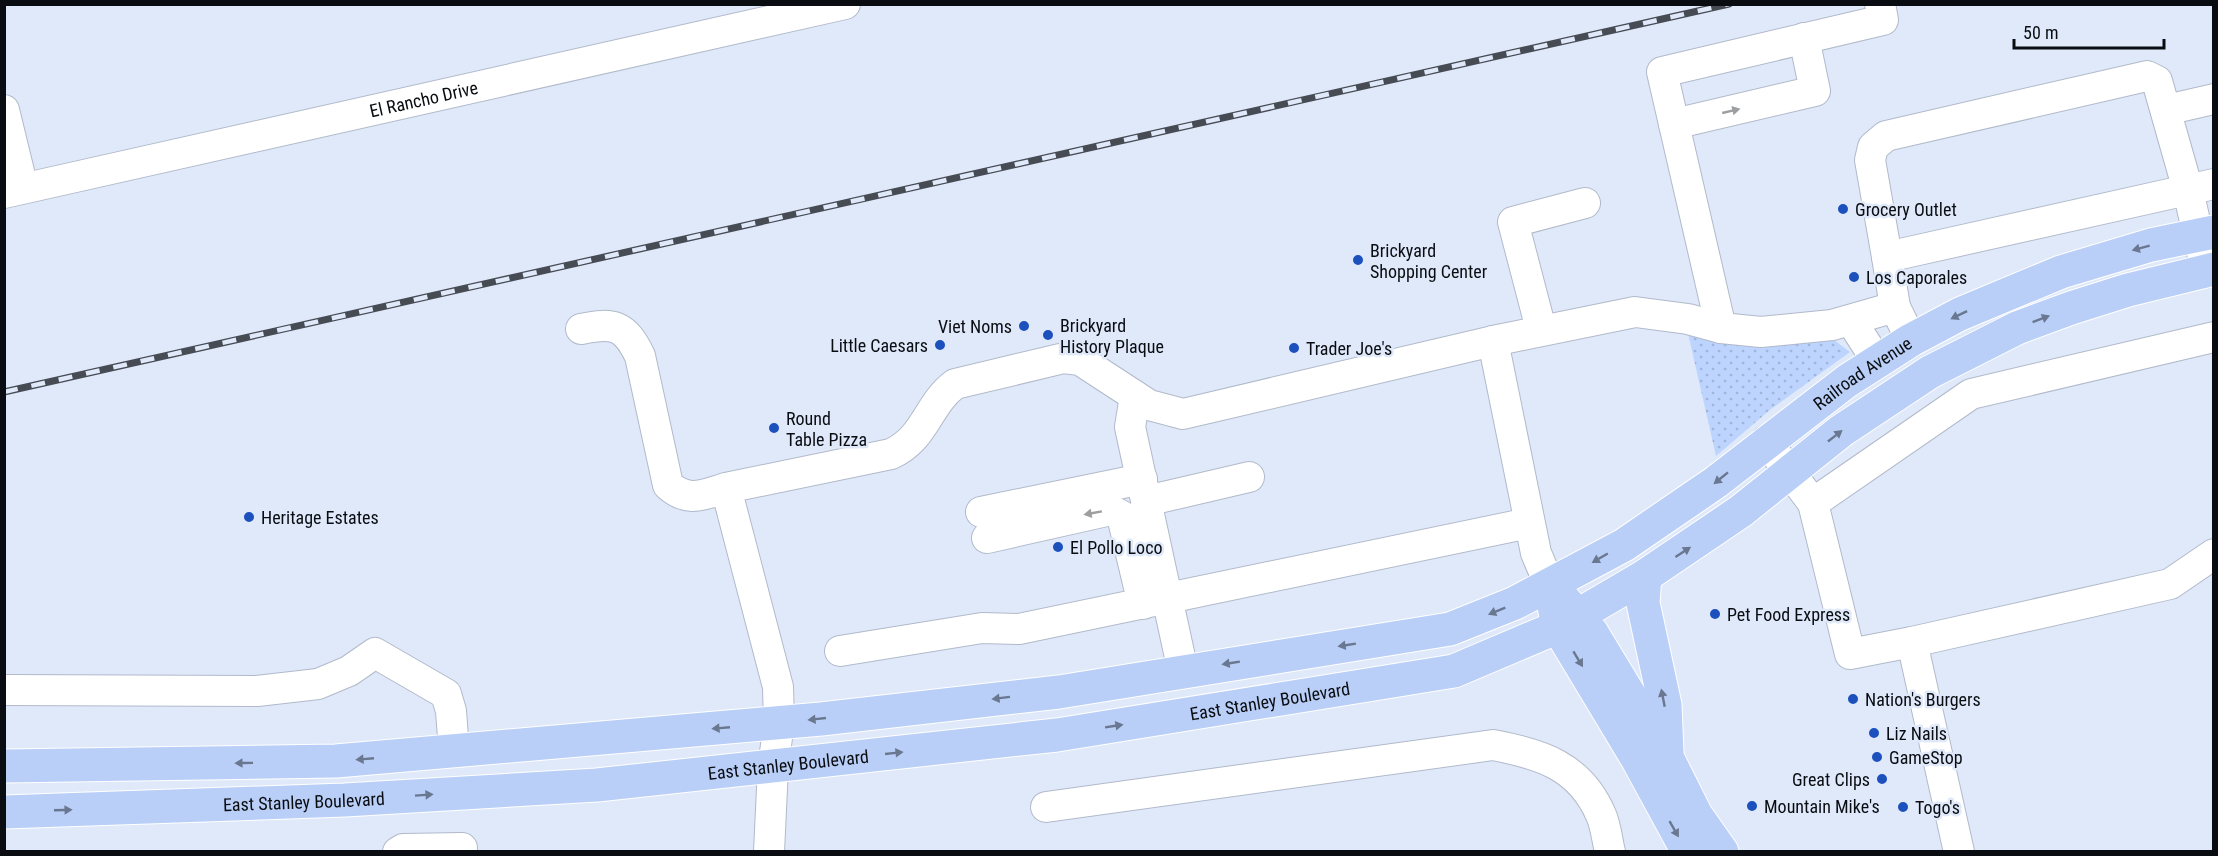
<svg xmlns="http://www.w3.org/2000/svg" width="2218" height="856" font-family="'Roboto Condensed',sans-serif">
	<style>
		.grass { fill: url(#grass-dots) }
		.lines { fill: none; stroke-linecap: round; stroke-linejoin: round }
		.minor-casing { stroke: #b1baca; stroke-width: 32 }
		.major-casing { stroke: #fff; stroke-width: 35 }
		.minor { stroke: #fff; stroke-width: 30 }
		.major { stroke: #bacff7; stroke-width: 33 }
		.rail-casing { stroke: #464b54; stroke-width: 7 }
		.rail { stroke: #e0e9fa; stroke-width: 4.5; stroke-dasharray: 14; stroke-linecap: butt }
		.oneway { fill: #9d9ea0 }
		.oneway2 { fill: #6a7790 }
		.poi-dot { fill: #1b50bd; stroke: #e0e9fa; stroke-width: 2 }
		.labels { text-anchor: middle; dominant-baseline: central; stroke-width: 5; stroke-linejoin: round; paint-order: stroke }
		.street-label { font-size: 18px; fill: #090c11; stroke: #e0e9fa }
		.poi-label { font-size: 18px; fill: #090c11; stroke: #e0e9fa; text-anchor: start }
	</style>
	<defs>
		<pattern id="grass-dots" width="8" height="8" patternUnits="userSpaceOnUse" patternTransform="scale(1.5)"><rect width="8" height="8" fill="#bcd4fe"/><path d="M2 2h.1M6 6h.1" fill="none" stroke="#a0b5d9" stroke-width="1.8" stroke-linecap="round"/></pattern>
	</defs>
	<rect width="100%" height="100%" fill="#e0e9fa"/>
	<path class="grass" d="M 1687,329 L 1834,340 L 1850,352 L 1771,409 L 1716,456 Z"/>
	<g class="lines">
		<defs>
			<g id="minor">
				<path d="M 4,110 L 23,188"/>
				<path d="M 2166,110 L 2214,99"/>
				<path d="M 1674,124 L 1815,91 L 1804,38"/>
				<path id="s1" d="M 4,193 L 845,4"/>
				<path d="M 1887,257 L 1870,160 L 1873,147 L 1886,136 L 2147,76 L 2157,81 L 2188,190 L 2206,271"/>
				<path d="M 1852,322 L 1877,361"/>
				<path d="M 1721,328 L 1662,72 L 1883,20 L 1880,4"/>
				<path d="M 581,329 C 614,322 625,325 640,356 L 668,485 C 688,503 702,495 726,488"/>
				<path d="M 1541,329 L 1513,222 L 1585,203"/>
				<path d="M 1911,340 L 1895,307 L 1887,257 L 2214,184"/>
				<path d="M 1493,341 L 1635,312 L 1688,319 L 1721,328 L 1761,332 L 1832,325 L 1895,307"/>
				<path d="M 1135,396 L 1130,427 L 1183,671"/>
				<path d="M 1766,441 L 1813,503 L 1850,654 L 1912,642"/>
				<path d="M 1146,501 L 1249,477"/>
				<path d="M 1813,503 L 1971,394 L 2214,337"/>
				<path d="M 981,512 L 1142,479"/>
				<path d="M 987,538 L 1111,510 L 1122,516 L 1143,604"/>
				<path d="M 840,651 L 982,628 L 1019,629 L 1529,523"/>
				<path d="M 4,690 L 257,691 L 318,684 L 349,671 L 375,653 L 446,694 L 451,711 L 454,751"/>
				<path d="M 1046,807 L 1493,745 C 1541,754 1580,766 1601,815 C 1606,826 1607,840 1610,852"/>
				<path d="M 398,852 L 403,849 L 462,848"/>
				<path d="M 769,852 L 773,767 L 779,723 L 778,687 L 726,488 L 891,454 C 926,438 927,405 955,384 L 1064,358 L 1080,360 L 1149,405 L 1183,414 L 1493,341 L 1536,553 L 1550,586"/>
				<path d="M 1959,852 L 1912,642 L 2170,584 L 2214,554"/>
			</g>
			<g id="major">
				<path d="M 1645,576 L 1643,603 L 1665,705 L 1667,752"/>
				<path d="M 1564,600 L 1592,633 L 1667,757 L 1696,815 L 1722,852"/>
				<path d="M 1554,606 L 1558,627 L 1638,760 L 1688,852"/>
				<path id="s2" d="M 4,766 L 336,761 L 821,719 L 1059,692 L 1450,629 L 1515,603 L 1624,545 L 1716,482 L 1847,381 L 1911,340 L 1960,314 L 2061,272 L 2151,245 L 2214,232"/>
				<path id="s3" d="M 4,812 L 345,800 L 597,785 L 1057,735 L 1454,671 L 1558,627 L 1645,576 L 1741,511 L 1841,431 L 1930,372 L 2017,328 L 2071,308 L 2128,290 L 2214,269"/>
			</g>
		</defs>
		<use href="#minor" class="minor-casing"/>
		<use href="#major" class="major-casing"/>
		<use href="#minor" class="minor"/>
		<use href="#major" class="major"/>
		<defs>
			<path id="rail" d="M 4,392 L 1729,4"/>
		</defs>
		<use href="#rail" class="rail-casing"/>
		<use href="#rail" class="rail"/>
	</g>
	<defs><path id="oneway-solid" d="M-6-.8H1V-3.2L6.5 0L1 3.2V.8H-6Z" transform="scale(1.5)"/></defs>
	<g class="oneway">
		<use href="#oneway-solid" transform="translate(1731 111) rotate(-13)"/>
		<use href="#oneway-solid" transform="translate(1093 513) rotate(170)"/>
	</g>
	<g class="oneway2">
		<use href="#oneway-solid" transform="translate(2141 248) rotate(165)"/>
		<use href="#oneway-solid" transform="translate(1959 315) rotate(154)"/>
		<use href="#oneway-solid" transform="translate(2041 319) rotate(-21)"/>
		<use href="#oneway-solid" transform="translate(1835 436) rotate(-38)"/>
		<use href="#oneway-solid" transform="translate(1721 478) rotate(141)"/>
		<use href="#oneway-solid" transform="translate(1683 552) rotate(-33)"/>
		<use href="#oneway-solid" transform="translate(1600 558) rotate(150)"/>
		<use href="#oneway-solid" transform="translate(1497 611) rotate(158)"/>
		<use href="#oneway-solid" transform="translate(1347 645) rotate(171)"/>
		<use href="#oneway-solid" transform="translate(1578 659) rotate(59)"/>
		<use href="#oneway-solid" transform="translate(1231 663) rotate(171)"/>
		<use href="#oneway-solid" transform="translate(1001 698) rotate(173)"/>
		<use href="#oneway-solid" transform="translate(1663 698) rotate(-101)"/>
		<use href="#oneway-solid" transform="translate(817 719) rotate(174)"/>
		<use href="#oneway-solid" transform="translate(1114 726) rotate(-9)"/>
		<use href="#oneway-solid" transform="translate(721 728) rotate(175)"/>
		<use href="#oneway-solid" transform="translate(894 753) rotate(-6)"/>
		<use href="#oneway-solid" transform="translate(365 759) rotate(175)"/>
		<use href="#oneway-solid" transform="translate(244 763) rotate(179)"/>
		<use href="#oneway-solid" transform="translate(424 795) rotate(-4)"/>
		<use href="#oneway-solid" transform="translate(63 810) rotate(-2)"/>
		<use href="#oneway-solid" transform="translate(1674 829) rotate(60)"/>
	</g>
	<g class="poi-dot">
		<circle cx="1843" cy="209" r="6"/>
		<circle cx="1358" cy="260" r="6"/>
		<circle cx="1854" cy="277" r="6"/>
		<circle cx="1024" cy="326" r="6"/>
		<circle cx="1048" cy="335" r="6"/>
		<circle cx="940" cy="345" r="6"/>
		<circle cx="1294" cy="348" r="6"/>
		<circle cx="774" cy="428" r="6"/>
		<circle cx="249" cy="517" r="6"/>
		<circle cx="1058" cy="547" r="6"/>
		<circle cx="1715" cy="614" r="6"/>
		<circle cx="1853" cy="699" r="6"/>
		<circle cx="1874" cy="733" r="6"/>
		<circle cx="1877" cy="757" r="6"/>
		<circle cx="1882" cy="779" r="6"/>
		<circle cx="1752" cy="806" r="6"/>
		<circle cx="1903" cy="807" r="6"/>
	</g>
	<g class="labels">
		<g class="street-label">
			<text stroke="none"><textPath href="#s1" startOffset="430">El Rancho Drive</textPath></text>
			<text stroke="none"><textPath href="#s2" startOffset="1942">Railroad Avenue</textPath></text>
			<text stroke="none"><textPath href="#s3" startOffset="1272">East Stanley Boulevard</textPath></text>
			<text stroke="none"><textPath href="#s3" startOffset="786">East Stanley Boulevard</textPath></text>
			<text stroke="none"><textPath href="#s3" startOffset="300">East Stanley Boulevard</textPath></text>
		</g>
		<g class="poi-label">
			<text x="1855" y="209">Grocery Outlet</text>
			<text x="1370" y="250">Brickyard<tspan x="1370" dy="21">Shopping Center</tspan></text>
			<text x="1866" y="277">Los Caporales</text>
			<text x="1060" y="325">Brickyard<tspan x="1060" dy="21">History Plaque</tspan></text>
			<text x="1012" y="326" text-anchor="end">Viet Noms</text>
			<text x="928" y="345" text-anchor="end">Little Caesars</text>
			<text x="1306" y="348">Trader Joe's</text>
			<text x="786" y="418">Round<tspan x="786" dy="21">Table Pizza</tspan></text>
			<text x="261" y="517">Heritage Estates</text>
			<text x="1070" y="547">El Pollo Loco</text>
			<text x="1727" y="614">Pet Food Express</text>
			<text x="1865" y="699">Nation's Burgers</text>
			<text x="1886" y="733">Liz Nails</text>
			<text x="1889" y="757">GameStop</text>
			<text x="1870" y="779" text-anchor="end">Great Clips</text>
			<text x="1764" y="806">Mountain Mike's</text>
			<text x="1915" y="807">Togo's</text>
		</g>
	</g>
	<rect width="2218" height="856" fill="none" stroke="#090c11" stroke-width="12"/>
	<path d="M2014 39v9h150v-9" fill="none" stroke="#090c11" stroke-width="3"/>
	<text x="2023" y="39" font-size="18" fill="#090c11" stroke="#e0e9fa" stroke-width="4.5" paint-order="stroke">50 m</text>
</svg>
